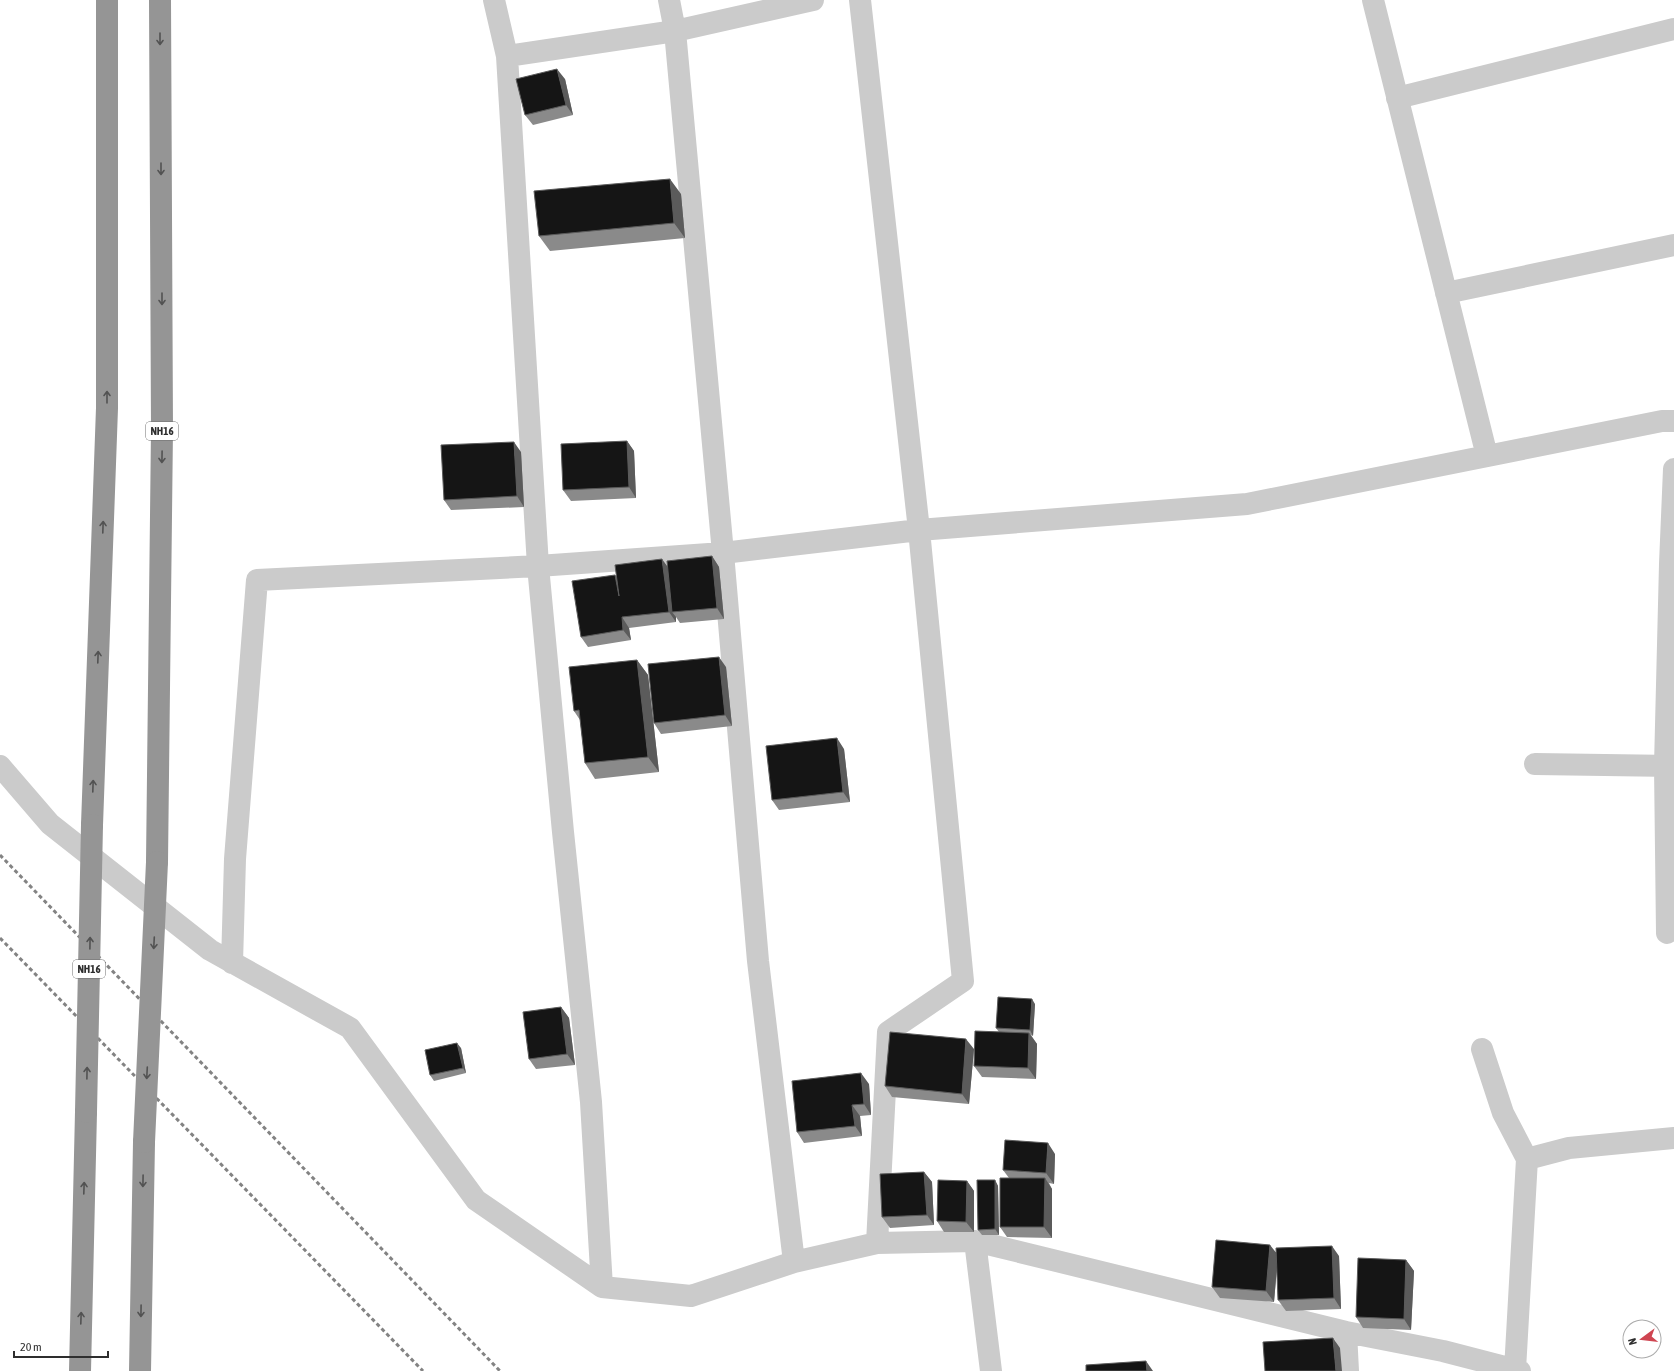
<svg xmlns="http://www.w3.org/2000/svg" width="1674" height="1371" font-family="'Asap Condensed',sans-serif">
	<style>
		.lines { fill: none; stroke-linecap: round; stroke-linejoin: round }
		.minor { stroke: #cbcbcb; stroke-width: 22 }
		.highway { stroke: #959595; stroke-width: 22 }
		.rail { stroke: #838383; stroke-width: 3; stroke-dasharray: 4 3; stroke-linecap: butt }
		.highway-bridge { stroke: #959595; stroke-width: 22 }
		.wall { fill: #8a8a8a }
		.shaded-wall { fill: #5b5b5b }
		.building { fill: #151515; stroke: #5b5b5b }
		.oneway { stroke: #525252 }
		.labels { text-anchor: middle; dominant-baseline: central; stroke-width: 4; stroke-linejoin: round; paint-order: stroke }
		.shield { fill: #fff; stroke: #6d6d6d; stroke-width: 1 }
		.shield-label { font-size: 11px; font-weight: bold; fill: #2e2e2e }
	</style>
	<rect width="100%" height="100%" fill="#fff"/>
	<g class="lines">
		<path class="minor" d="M 494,0 L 507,56 L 538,566 L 563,832 L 591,1102 L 602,1287
			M 669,0 L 675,31 L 723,553 L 758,961 L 794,1262
			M 860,0 L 919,530 L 1247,504 L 1662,421 L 1674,421
			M 1373,0 L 1487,456
			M 507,56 L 675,31 L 813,0
			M 1397,98 L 1674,29
			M 1446,293 L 1674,245
			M 1535,764 L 1674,766
			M 0,766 L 50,824 L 210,950 L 350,1028 L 476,1200 L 602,1287 L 691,1296 L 794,1262 L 877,1243 L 975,1241 L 1346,1332 L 1443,1351 L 1520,1371
			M 1667,933 L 1665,766 L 1670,564 L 1674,469
			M 232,963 L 235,859 L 257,580 L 538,566 L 723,553 L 919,530 L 963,981 L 888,1032 L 877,1243
			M 1482,1049 L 1503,1113 L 1527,1159
			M 975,1241 L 991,1371
			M 1346,1332 L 1348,1371
			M 1515,1370 L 1527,1159 L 1569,1148 L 1674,1138"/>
		<path class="highway" d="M 92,825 L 107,408 L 107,0
			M 157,862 L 162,429 L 160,0
			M 80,1371 L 86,1112
			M 140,1371 L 144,1142"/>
		<path class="rail" d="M 0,855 L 500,1371
			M 0,938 L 423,1371"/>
		<path class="highway-bridge" d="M 86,1112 L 92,825
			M 144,1142 L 157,862"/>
	</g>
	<path class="wall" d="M 565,79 L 573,115 L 533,125 L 525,115 Z
		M 681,194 L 685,238 L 550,251 L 539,236 Z
		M 627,441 L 634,451 L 636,498 L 571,501 L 563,490 Z
		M 521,452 L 524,507 L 451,510 L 444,500 Z
		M 712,556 L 719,567 L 724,619 L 680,623 L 676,617 L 676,622 L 629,628 L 631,640 L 588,647 L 581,637 L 615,575 L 617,577 L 668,567 Z
		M 637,660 L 648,675 L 659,772 L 595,779 L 585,763 L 580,720 L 574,711 Z
		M 726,667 L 732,726 L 661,734 L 654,723 Z
		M 844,749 L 850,802 L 779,810 L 772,800 Z
		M 1035,1004 L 1033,1036 L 1031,1035 L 1037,1044 L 1036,1079 L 982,1077 L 974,1066 L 999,1032 L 996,1028 Z
		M 561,1007 L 569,1018 L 575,1065 L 536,1069 L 529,1059 Z
		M 461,1048 L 466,1073 L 434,1081 L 430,1075 Z
		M 974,1049 L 969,1104 L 892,1097 L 885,1086 Z
		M 869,1084 L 871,1115 L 860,1116 L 862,1136 L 804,1143 L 797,1132 Z
		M 1055,1154 L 1054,1184 L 1049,1183 L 1052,1189 L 1052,1238 L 1007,1237 L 1000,1227 L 1009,1178 L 1003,1170 Z
		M 924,1172 L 932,1182 L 934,1225 L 890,1228 L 882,1217 Z
		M 995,1180 L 998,1186 L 999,1235 L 982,1235 L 978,1230 Z
		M 967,1181 L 974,1191 L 974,1232 L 944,1232 L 937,1221 Z
		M 1276,1252 L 1339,1256 L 1341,1309 L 1286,1311 L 1278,1300 L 1277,1268 L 1274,1302 L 1220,1298 L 1212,1287 Z
		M 1406,1260 L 1414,1271 L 1411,1330 L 1363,1328 L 1356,1317 Z"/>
	<path class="shaded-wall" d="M 557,69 L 565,79 L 573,115 L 566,105 Z
		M 670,179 L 681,194 L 685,238 L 674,223 Z
		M 627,441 L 634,451 L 636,498 L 629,487 Z
		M 514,442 L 521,452 L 524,507 L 517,496 Z
		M 712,556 L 719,567 L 724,619 L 717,608 Z
		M 662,559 L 670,570 L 672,612 L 676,617 L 676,622 L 669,612 Z
		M 622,617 L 629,628 L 631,640 L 623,630 Z
		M 719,657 L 726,667 L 732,726 L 725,715 Z
		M 637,660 L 648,675 L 659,772 L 648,757 Z
		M 837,738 L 844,749 L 850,802 L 843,792 Z
		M 1032,999 L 1035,1004 L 1033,1036 L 1030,1030 Z
		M 561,1007 L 569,1018 L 575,1065 L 567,1054 Z
		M 1029,1033 L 1037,1044 L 1036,1079 L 1028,1068 Z
		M 966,1039 L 974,1049 L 969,1104 L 962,1094 Z
		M 457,1043 L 461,1048 L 466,1073 L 463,1068 Z
		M 861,1073 L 869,1084 L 871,1115 L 864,1104 Z
		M 852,1105 L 860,1116 L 862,1136 L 855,1126 Z
		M 1048,1143 L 1055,1154 L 1054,1184 L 1046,1173 Z
		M 924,1172 L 932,1182 L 934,1225 L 927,1215 Z
		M 1045,1178 L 1052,1189 L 1052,1238 L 1044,1227 Z
		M 995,1180 L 998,1186 L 999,1235 L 995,1229 Z
		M 967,1181 L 974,1191 L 974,1232 L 966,1222 Z
		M 1270,1245 L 1278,1255 L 1274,1302 L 1266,1291 Z
		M 1332,1246 L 1339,1256 L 1341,1309 L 1334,1298 Z
		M 1406,1260 L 1414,1271 L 1411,1330 L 1404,1319 Z
		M 1333,1338 L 1340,1348 L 1342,1371 L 1336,1371 Z
		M 1146,1361 L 1153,1371 L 1147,1371 Z"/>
	<path class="building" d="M 557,69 L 566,105 L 525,115 L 516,79 Z
		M 670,179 L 674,223 L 539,236 L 534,191 Z
		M 627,441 L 629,487 L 563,490 L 561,444 Z
		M 514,442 L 517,496 L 444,500 L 441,445 Z
		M 712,556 L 717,608 L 672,612 L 667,561 Z
		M 662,559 L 669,612 L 622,617 L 623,630 L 581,637 L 572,581 L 615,575 L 619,596 L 615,565 Z
		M 719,657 L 725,715 L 654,723 L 648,664 Z
		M 637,660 L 648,757 L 585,763 L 579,710 L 574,711 L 569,667 Z
		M 837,738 L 843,792 L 772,800 L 766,746 Z
		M 998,997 L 1032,999 L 1030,1030 L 996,1028 Z
		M 561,1007 L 567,1054 L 529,1059 L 523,1012 Z
		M 975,1031 L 1029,1033 L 1028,1068 L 974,1066 Z
		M 890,1032 L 966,1039 L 962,1094 L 885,1086 Z
		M 457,1043 L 463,1068 L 430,1075 L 425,1050 Z
		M 861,1073 L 864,1104 L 852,1105 L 855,1126 L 797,1132 L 792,1081 Z
		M 1005,1140 L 1048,1143 L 1046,1173 L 1003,1170 Z
		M 924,1172 L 927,1215 L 882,1217 L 880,1174 Z
		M 1000,1178 L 1045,1178 L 1044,1227 L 1000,1227 Z
		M 938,1180 L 967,1181 L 966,1222 L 937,1221 Z
		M 977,1180 L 995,1180 L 995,1229 L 978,1230 Z
		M 1216,1240 L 1270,1245 L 1266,1291 L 1212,1287 Z
		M 1332,1246 L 1334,1298 L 1278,1300 L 1276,1248 Z
		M 1358,1258 L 1406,1260 L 1404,1319 L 1356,1317 Z
		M 1333,1338 L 1336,1371 L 1265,1371 L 1263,1342 Z
		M 1146,1361 L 1147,1371 L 1086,1371 L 1086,1365 Z"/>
	<defs><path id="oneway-shaft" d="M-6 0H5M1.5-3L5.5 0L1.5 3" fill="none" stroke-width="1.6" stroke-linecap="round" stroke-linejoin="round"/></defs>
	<g class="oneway">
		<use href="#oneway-shaft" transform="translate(160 39) rotate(90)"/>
		<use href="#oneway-shaft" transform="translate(161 169) rotate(90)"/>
		<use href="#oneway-shaft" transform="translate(162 299) rotate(90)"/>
		<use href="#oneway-shaft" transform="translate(107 397) rotate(-90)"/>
		<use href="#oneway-shaft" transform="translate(162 457) rotate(91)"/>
		<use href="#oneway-shaft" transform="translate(103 527) rotate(-88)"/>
		<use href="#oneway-shaft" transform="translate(98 657) rotate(-88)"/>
		<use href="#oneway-shaft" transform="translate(93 786) rotate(-88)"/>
		<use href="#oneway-shaft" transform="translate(90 943) rotate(-89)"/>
		<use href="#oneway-shaft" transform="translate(154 943) rotate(93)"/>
		<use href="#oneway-shaft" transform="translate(87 1073) rotate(-89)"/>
		<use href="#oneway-shaft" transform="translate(147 1073) rotate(93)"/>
		<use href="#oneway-shaft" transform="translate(143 1181) rotate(91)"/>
		<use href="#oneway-shaft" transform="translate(84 1188) rotate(-88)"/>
		<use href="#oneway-shaft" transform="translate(141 1311) rotate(91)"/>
		<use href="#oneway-shaft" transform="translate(81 1318) rotate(-88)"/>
	</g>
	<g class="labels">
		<g class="shield">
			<rect x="146" y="422" width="32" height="18" rx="3"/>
			<rect x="73" y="960" width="32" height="18" rx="3"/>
		</g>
		<g class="shield-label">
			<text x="162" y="431">NH16</text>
			<text x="89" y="969">NH16</text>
		</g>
	</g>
	<g transform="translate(1642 1339) rotate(255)"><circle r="19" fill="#ffffff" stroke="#ababab"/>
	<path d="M0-3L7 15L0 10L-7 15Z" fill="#cf4551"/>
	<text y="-6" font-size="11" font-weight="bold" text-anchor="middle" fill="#2e2e2e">N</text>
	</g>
	<path d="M14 1351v6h94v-6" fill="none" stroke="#2e2e2e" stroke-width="2"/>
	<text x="20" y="1351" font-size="12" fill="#2e2e2e" stroke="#ffffff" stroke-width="3" paint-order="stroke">20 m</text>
</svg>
